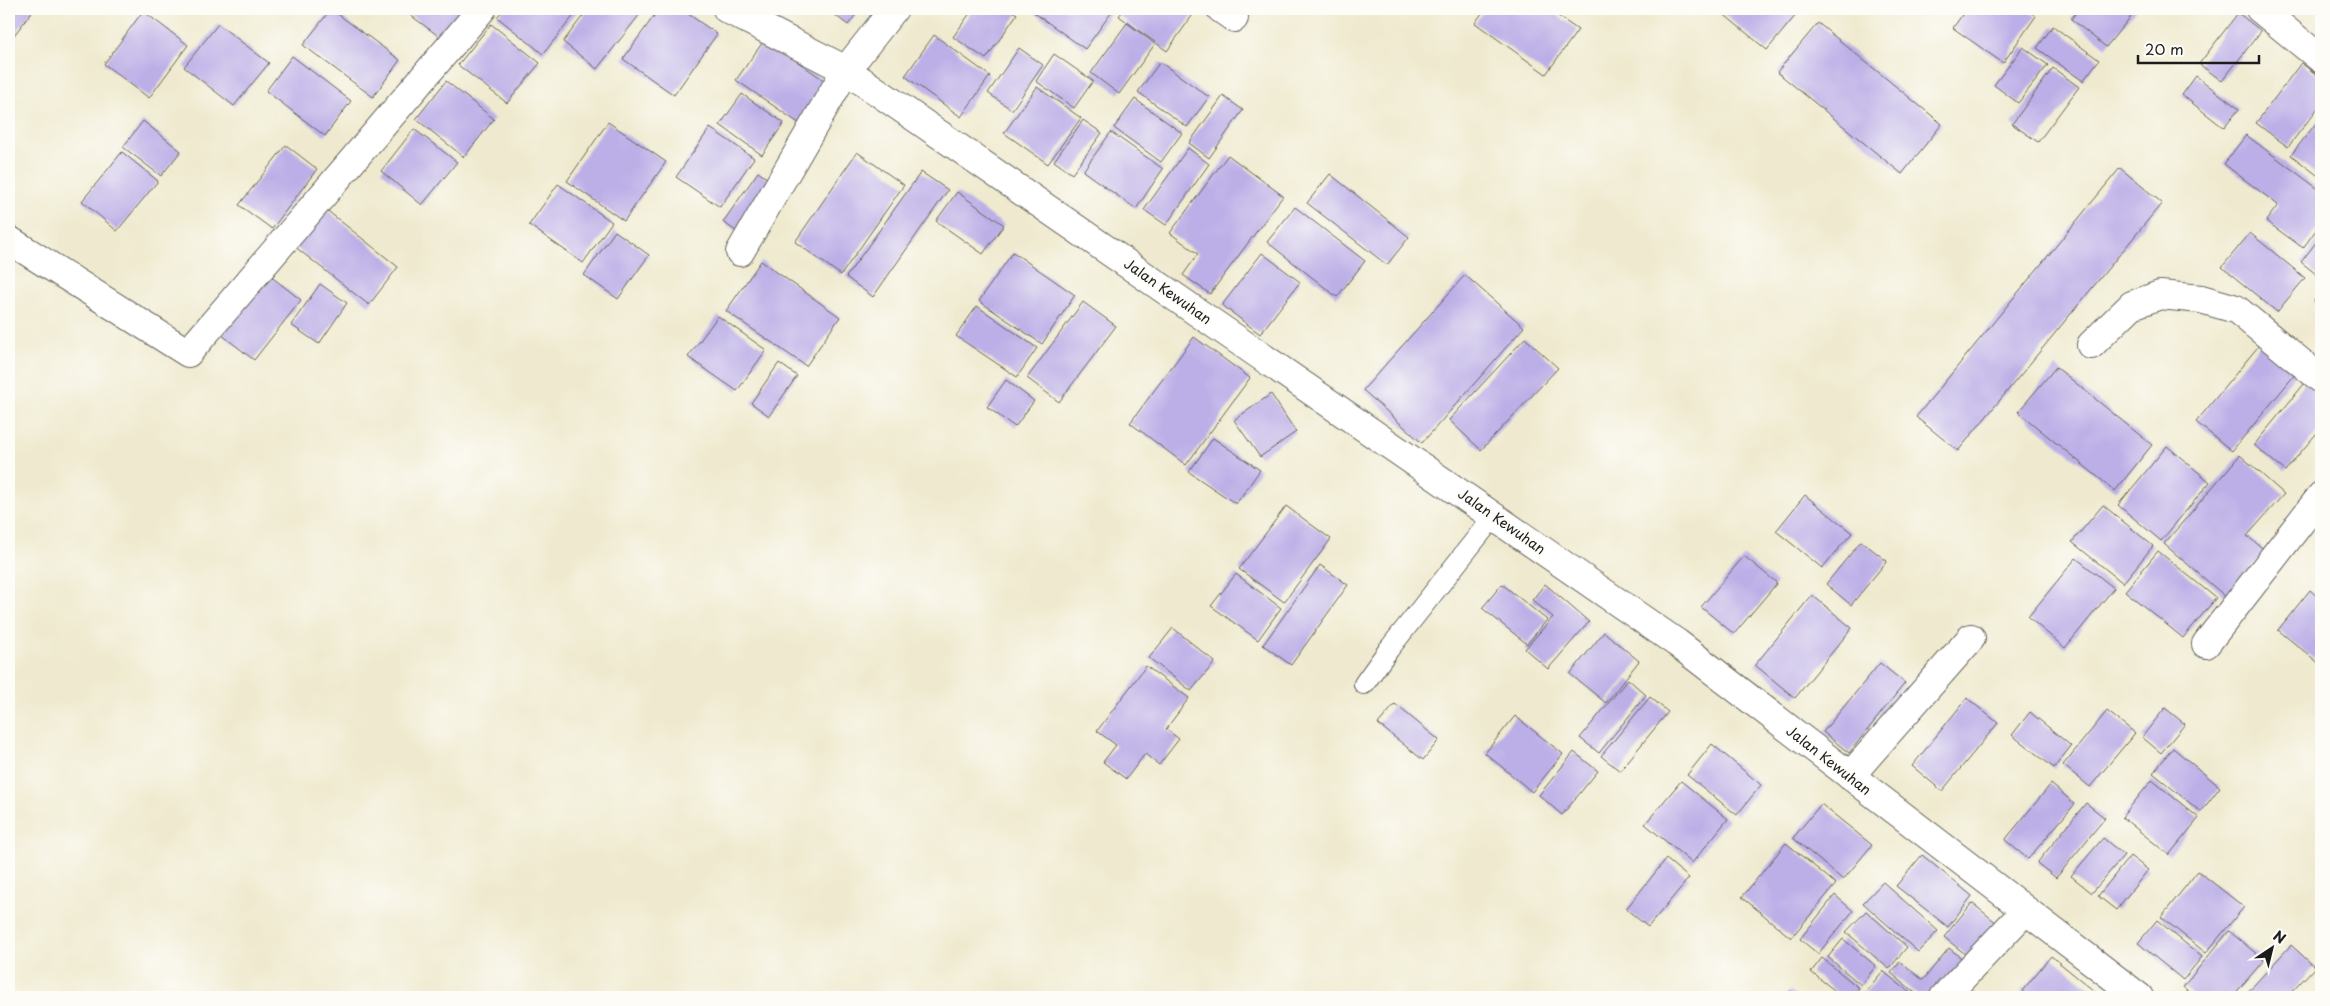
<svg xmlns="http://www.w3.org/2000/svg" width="2330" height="1006" font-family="'Playpen Sans',sans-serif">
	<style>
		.building { fill: #bcafe7 }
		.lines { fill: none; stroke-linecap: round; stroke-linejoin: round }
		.lane-casing { stroke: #66645b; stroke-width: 22 }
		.street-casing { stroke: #66645b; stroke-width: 30 }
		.lane { stroke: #fff; stroke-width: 20 }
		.street { stroke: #fff; stroke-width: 28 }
		.labels { text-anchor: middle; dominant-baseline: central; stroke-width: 4; stroke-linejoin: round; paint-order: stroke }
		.street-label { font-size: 14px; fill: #1c1c1c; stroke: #fdfcf7 }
	</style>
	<rect width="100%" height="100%" fill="#fdfcf7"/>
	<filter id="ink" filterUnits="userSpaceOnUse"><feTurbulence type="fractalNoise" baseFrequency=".02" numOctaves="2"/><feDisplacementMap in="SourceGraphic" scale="10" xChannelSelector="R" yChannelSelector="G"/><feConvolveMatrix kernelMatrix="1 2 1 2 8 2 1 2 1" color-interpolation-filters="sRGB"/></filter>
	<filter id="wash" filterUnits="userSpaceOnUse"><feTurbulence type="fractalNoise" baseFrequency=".0096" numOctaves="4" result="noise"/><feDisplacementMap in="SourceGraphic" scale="20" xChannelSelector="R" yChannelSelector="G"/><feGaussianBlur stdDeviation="1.12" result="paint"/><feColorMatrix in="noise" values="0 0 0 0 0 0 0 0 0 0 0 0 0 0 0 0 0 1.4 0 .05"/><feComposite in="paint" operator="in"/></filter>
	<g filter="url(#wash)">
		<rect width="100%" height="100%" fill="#efeacf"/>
		<g id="blocks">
			<path class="building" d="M 9,9 L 34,9 L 9,42 Z
				M 331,9 L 400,60 L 373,97 L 303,45 Z
				M 402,9 L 463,9 L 466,11 L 444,40 Z
				M 504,9 L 579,9 L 543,54 L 497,17 Z
				M 588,9 L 644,9 L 597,69 L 563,42 Z
				M 659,9 L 681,9 L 717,34 L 674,95 L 623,59 Z
				M 827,9 L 860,9 L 848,25 Z
				M 973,9 L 1009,9 L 1017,14 L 986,59 L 953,37 Z
				M 1029,9 L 1114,9 L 1085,49 Z
				M 1124,9 L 1197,9 L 1167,51 L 1119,16 Z
				M 1485,9 L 1548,9 L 1578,30 L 1546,74 L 1475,23 Z
				M 1724,9 L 1801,9 L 1767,50 L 1721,12 Z
				M 1959,9 L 2026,9 L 2036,16 L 2003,63 L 1953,28 L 1964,12 Z
				M 2079,9 L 2137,9 L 2106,47 L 2071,19 Z
				M 143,11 L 188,45 L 149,98 L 104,64 Z
				M 2238,13 L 2261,31 L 2222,81 L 2199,64 Z
				M 1127,23 L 1155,44 L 1119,94 L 1091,73 Z
				M 1818,23 L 1942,124 L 1902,174 L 1777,72 Z
				M 218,24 L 269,63 L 234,106 L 184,67 Z
				M 491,24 L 540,63 L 507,103 L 458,65 Z
				M 2053,26 L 2099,60 L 2083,81 L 2037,48 Z
				M 934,35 L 990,76 L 961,117 L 905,76 Z
				M 765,39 L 828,83 L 800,124 L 736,80 Z
				M 2023,47 L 2048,65 L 2018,103 L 1994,85 Z
				M 1019,48 L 1043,65 L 1012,110 L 988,93 Z
				M 1054,54 L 1093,81 L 1074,108 L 1036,81 Z
				M 292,56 L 351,101 L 325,136 L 266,91 Z
				M 1160,62 L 1209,97 L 1187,127 L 1138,92 Z
				M 2301,63 L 2321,78 L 2321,104 L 2288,147 L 2256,123 Z
				M 2053,68 L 2079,87 L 2038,142 L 2012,124 Z
				M 2196,76 L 2239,109 L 2224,128 L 2182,95 Z
				M 446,81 L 494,119 L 464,157 L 416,119 Z
				M 1037,87 L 1081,118 L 1048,164 L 1004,133 Z
				M 742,94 L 784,123 L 762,155 L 720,125 Z
				M 1223,96 L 1243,110 L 1209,158 L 1189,143 Z
				M 1135,99 L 1182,133 L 1161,162 L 1114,128 Z
				M 2321,117 L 2321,178 L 2291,155 Z
				M 1083,120 L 1102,133 L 1072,174 L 1054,161 Z
				M 143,121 L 181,151 L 161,176 L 123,147 Z
				M 608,122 L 666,162 L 624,221 L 567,181 Z
				M 710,128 L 754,158 L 720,207 L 676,177 Z
				M 414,129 L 457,162 L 422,205 L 381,171 Z
				M 1111,132 L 1163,169 L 1136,209 L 1083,171 Z
				M 2246,135 L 2321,191 L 2321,223 L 2303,248 L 2266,221 L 2278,205 L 2224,164 Z
				M 286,145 L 317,169 L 272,229 L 239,205 Z
				M 1188,148 L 1209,164 L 1166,225 L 1144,210 Z
				M 122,152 L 158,181 L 117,231 L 82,201 Z
				M 857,152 L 904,185 L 841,275 L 795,242 Z
				M 1228,155 L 1283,196 L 1210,294 L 1183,275 L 1198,254 L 1170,233 Z
				M 2120,168 L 2162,203 L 1958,451 L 1916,417 Z
				M 758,172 L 778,186 L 743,236 L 723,222 Z
				M 921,172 L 948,190 L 873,297 L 846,277 Z
				M 1330,174 L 1409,237 L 1387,265 L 1307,203 Z
				M 558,184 L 612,222 L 583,263 L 529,225 Z
				M 957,192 L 1004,225 L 983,254 L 936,221 Z
				M 1295,207 L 1365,261 L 1337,297 L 1267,242 Z
				M 324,208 L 398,267 L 369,305 L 294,246 Z
				M 615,231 L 649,255 L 618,299 L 584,275 Z
				M 2250,233 L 2305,278 L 2277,312 L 2222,267 Z
				M 2321,236 L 2321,278 L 2301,262 Z
				M 1013,252 L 1075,295 L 1042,344 L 979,301 Z
				M 1262,253 L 1300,282 L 1260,334 L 1222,305 Z
				M 761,261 L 840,317 L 806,366 L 726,311 Z
				M 264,271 L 301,300 L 254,360 L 217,331 Z
				M 1465,275 L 1524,327 L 1422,443 L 1363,390 Z
				M 320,284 L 347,303 L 319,344 L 291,325 Z
				M 2321,291 L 2321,306 L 2314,301 Z
				M 1083,302 L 1116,326 L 1059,402 L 1027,378 Z
				M 977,306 L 1037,348 L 1017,377 L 956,336 Z
				M 718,316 L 766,350 L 737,391 L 688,357 Z
				M 1194,337 L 1250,378 L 1186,465 L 1130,423 Z
				M 1525,338 L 1558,368 L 1481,450 L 1449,420 Z
				M 2261,343 L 2297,372 L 2232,451 L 2196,422 Z
				M 779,363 L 797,376 L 769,416 L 751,403 Z
				M 2056,367 L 2152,445 L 2115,491 L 2018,412 Z
				M 2309,378 L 2321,388 L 2321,428 L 2285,471 L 2254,445 Z
				M 1006,380 L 1034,401 L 1015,427 L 987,407 Z
				M 1271,394 L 1296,432 L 1260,457 L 1234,420 Z
				M 1213,438 L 1260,470 L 1236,504 L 1189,472 Z
				M 2167,446 L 2210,482 L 2161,541 L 2118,505 Z
				M 2240,455 L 2284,494 L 2247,536 L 2266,551 L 2226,597 L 2164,544 Z
				M 1805,495 L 1852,533 L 1822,568 L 1776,531 Z
				M 2103,505 L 2153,546 L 2123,583 L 2072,542 Z
				M 1286,506 L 1331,539 L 1284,602 L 1239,569 Z
				M 1861,541 L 1887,561 L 1851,605 L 1826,584 Z
				M 2158,551 L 2216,598 L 2183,638 L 2125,591 Z
				M 1744,556 L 1777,583 L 1734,634 L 1701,607 Z
				M 2076,558 L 2114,588 L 2065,648 L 2028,617 Z
				M 1320,565 L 1348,585 L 1291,665 L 1263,645 Z
				M 1236,574 L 1281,608 L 1258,640 L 1211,606 Z
				M 1502,584 L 1547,620 L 1527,644 L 1482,608 Z
				M 1545,584 L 1589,622 L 1548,669 L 1525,649 L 1553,617 L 1532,600 Z
				M 2310,590 L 2321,600 L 2321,665 L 2278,630 Z
				M 1812,595 L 1852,628 L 1795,698 L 1755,665 Z
				M 1173,628 L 1215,662 L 1191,691 L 1149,658 Z
				M 1604,632 L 1639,661 L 1606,703 L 1570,674 Z
				M 1880,663 L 1905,683 L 1849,753 L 1823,732 Z
				M 1146,666 L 1189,698 L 1166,729 L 1179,739 L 1159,765 L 1145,754 L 1126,779 L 1103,762 L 1116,745 L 1097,731 Z
				M 1628,679 L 1646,695 L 1599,753 L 1580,738 Z
				M 1650,697 L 1668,712 L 1620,771 L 1601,756 Z
				M 1967,698 L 1998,723 L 1942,791 L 1912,766 Z
				M 1395,704 L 1439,740 L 1423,760 L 1378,724 Z
				M 2165,708 L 2185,724 L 2161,753 L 2142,737 Z
				M 2107,711 L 2135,733 L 2090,787 L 2063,765 Z
				M 2030,712 L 2071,746 L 2054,768 L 2012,735 Z
				M 1515,716 L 1563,754 L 1532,792 L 1485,753 Z
				M 1712,744 L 1761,785 L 1737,815 L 1687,775 Z
				M 2173,748 L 2220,787 L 2201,812 L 2153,773 Z
				M 1574,752 L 1598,771 L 1562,815 L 1539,795 Z
				M 2152,780 L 2199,818 L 2169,855 L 2122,817 Z
				M 1681,781 L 1728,819 L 1692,863 L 1645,824 Z
				M 2051,784 L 2075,804 L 2028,859 L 2005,840 Z
				M 2086,803 L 2105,818 L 2056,878 L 2037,863 Z
				M 1821,804 L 1872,845 L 1843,880 L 1793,838 Z
				M 2103,838 L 2124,855 L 2092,893 L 2071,876 Z
				M 1786,843 L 1836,884 L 1791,938 L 1742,897 Z
				M 1922,855 L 1972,896 L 1948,927 L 1896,886 Z
				M 2130,856 L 2148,870 L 2116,910 L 2098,896 Z
				M 1666,859 L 1689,878 L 1648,927 L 1626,909 Z
				M 2198,871 L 2244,907 L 2206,953 L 2161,917 Z
				M 1883,882 L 1938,931 L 1918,952 L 1863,903 Z
				M 1835,895 L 1853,911 L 1818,954 L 1800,939 Z
				M 1972,903 L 1998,924 L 1970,958 L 1944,937 Z
				M 1866,911 L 1907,947 L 1889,969 L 1846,932 Z
				M 2157,920 L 2202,957 L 2183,980 L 2138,943 Z
				M 2229,931 L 2264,960 L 2232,997 L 2196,997 L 2183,987 Z
				M 1843,939 L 1876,966 L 1861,985 L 1828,957 Z
				M 2291,945 L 2315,967 L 2287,997 L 2243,997 Z
				M 1949,948 L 1965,961 L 1935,997 L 1920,997 L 1891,973 L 1900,962 L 1923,980 Z
				M 2051,956 L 2099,995 L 2097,997 L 2029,997 L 2022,991 Z
				M 1822,958 L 1859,988 L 1851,997 L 1843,997 L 1811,972 Z
				M 1883,971 L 1915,997 L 1861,997 Z
				M 1790,991 L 1798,997 L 1785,997 Z"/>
		</g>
	</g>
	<g filter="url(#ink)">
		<use href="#blocks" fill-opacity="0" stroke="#66645b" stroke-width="1"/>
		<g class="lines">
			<defs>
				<path id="lane" d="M 1364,684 L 1389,649 L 1494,516"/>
				<path id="street" d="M 727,9 L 846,70 L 894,9
					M 1221,9 L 1234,18
					M 2260,9 L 2321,59
					M 9,240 L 188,353 L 482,9
					M 740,252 L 846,70 L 1677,643 L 2139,997
					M 2091,345 L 2132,305 L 2160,295 L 2201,299 L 2236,309 L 2321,379
					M 2206,644 L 2321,496
					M 1850,776 L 1971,638
					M 1944,997 L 2025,911"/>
			</defs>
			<use href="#lane" class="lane-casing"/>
			<use href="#street" class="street-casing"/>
			<use href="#lane" class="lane"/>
			<use href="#street" class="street"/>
		</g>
	</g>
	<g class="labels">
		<g class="street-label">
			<text transform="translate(1168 291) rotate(35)">Jalan Kewuhan</text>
			<text transform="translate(1502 521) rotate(35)">Jalan Kewuhan</text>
			<text transform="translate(1829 760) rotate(38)">Jalan Kewuhan</text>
		</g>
	</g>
	<rect width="2330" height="1006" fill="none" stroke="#fdfcf7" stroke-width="30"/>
	<g transform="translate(2272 948) rotate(35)" stroke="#fdfcf7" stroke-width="4" paint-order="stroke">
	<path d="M0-4L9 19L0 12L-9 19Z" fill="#1c1c1c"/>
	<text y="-8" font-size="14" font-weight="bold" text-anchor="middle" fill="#1c1c1c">N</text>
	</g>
	<path d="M2138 55v8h121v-8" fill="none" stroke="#1c1c1c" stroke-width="2.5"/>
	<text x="2145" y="55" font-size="15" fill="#1c1c1c" stroke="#fdfcf7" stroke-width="4" paint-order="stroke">20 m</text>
</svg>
